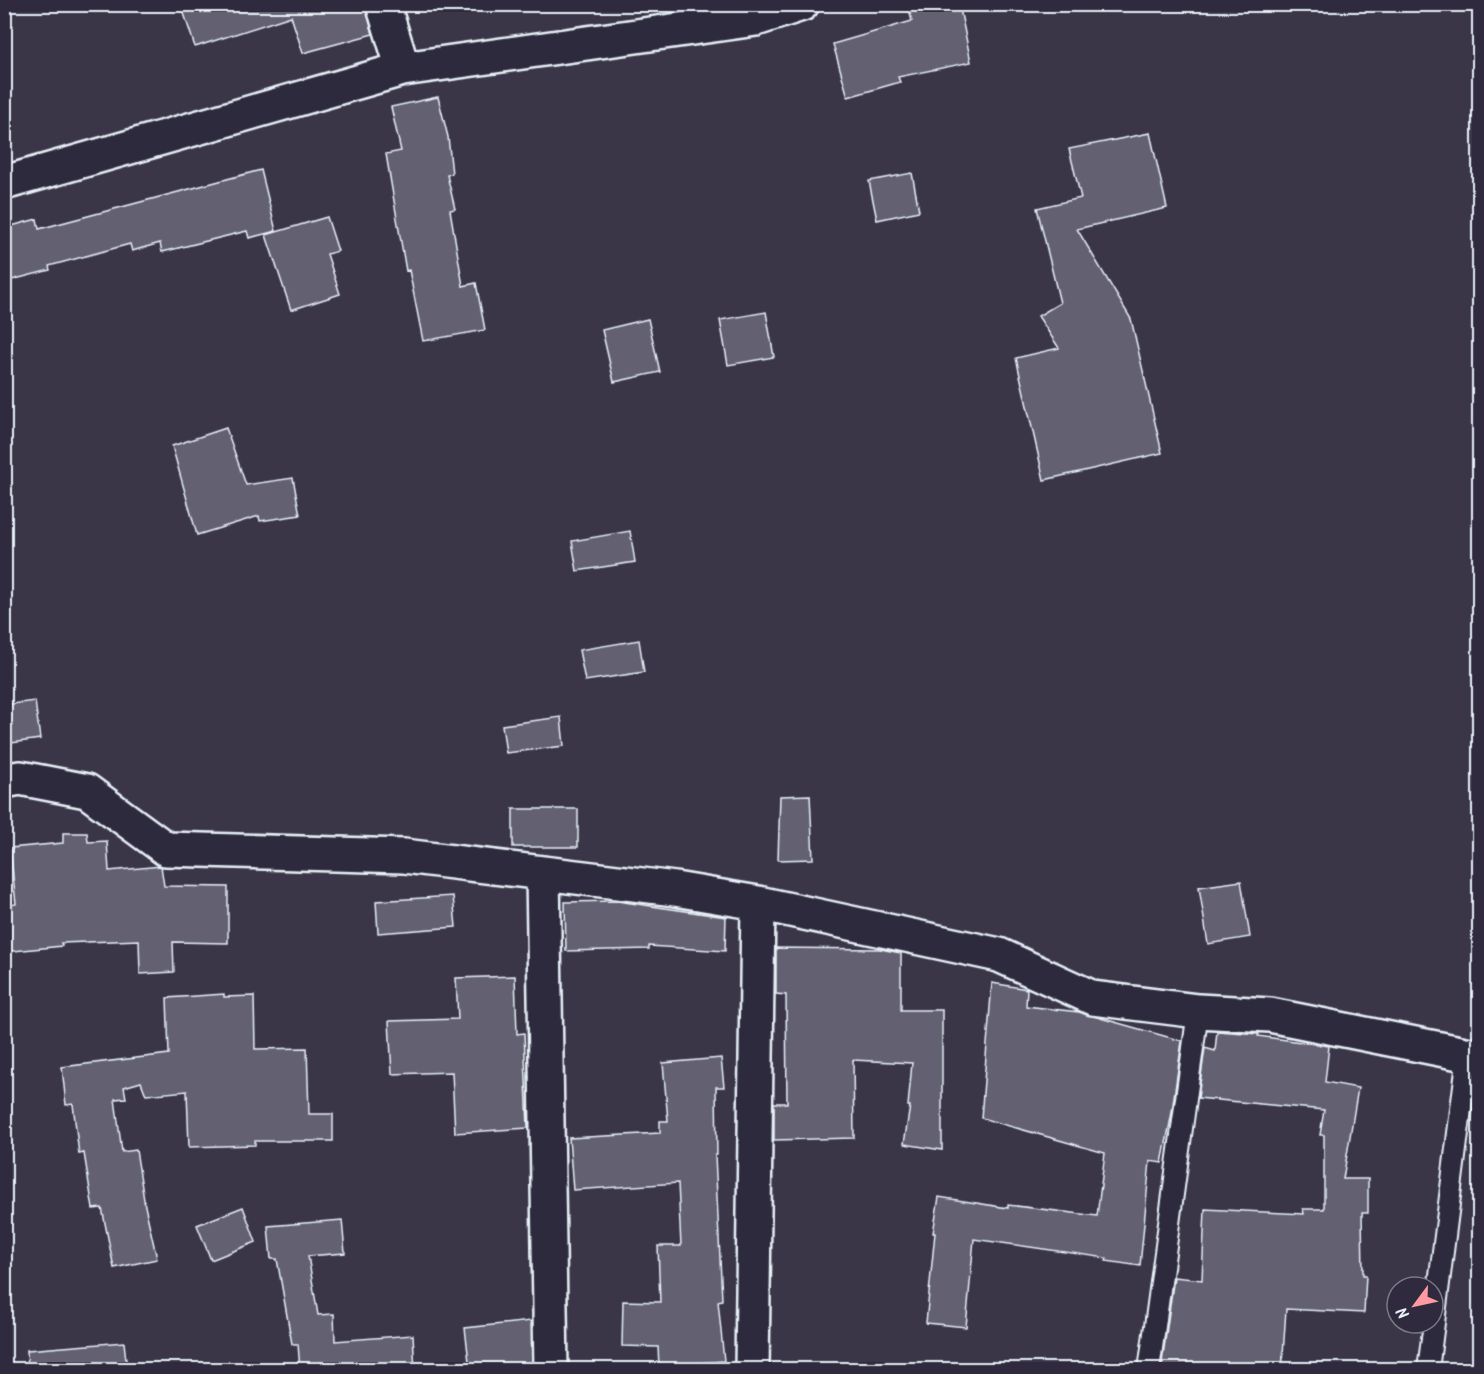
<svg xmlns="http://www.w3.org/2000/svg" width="1484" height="1374" font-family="Kalam,sans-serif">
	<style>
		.building { fill: #636171; stroke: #e8f1f8; stroke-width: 1.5 }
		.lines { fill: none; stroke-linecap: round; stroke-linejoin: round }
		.lane-casing { stroke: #e8f1f8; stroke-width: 24 }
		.street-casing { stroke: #e8f1f8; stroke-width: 38 }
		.lane { stroke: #2f2a3d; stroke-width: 20 }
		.street { stroke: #2f2a3d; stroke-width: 33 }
	</style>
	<rect width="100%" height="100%" fill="#3a3648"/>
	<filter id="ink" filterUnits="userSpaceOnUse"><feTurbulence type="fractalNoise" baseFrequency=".0167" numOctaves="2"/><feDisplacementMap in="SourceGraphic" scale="12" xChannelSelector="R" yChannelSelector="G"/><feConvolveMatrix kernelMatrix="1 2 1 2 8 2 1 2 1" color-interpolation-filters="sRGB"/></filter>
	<g filter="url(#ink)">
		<path class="building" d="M 181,4 L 365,4 L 373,34 L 303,53 L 291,16 L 195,47 Z
			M 938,4 L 959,4 L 971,62 L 898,77 L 900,82 L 848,97 L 833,44 L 912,21 L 909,10 Z
			M 438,97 L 448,137 L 452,174 L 447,175 L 455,209 L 450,210 L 463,286 L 476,283 L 485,330 L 423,341 L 409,270 L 406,271 L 386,154 L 401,151 L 391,107 Z
			M 1150,133 L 1167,208 L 1077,229 L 1131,319 L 1162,453 L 1044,480 L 1016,358 L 1059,348 L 1038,316 L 1060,303 L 1037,208 L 1081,198 L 1069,149 Z
			M 261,170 L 276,231 L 249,238 L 247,231 L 162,252 L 160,243 L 132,251 L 130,244 L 49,266 L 50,270 L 4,282 L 4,228 L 37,219 L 39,229 Z
			M 912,173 L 919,211 L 877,220 L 869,181 Z
			M 327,217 L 338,251 L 327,254 L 340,294 L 291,310 L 266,235 Z
			M 766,312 L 774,357 L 728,365 L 720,320 Z
			M 648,319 L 660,372 L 614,382 L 602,330 Z
			M 226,428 L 246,485 L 293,478 L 300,515 L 260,521 L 259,516 L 197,535 L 172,446 Z
			M 630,531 L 635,562 L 577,571 L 572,541 Z
			M 639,640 L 644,672 L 585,681 L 579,650 Z
			M 35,701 L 40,739 L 4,744 L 4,705 Z
			M 561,717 L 564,746 L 506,753 L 502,725 Z
			M 810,795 L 813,859 L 778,860 L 780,796 Z
			M 513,809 L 578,809 L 578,847 L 513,847 Z
			M 63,833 L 87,833 L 88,842 L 107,841 L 109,871 L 161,866 L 164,886 L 228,887 L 228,943 L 173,942 L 174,972 L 140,974 L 139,940 L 61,943 L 62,946 L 4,952 L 4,906 L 16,904 L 10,848 L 63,843 Z
			M 1241,881 L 1250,937 L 1208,944 L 1199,887 Z
			M 453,896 L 456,927 L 378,933 L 376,901 Z
			M 617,901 L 726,917 L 725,951 L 649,946 L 649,949 L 566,951 L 565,902 Z
			M 776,948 L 880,949 L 901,953 L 901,1010 L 942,1010 L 942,1150 L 904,1144 L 910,1106 L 908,1106 L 912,1063 L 853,1060 L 854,1138 L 774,1140 L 774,1103 L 787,1103 L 786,995 L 776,994 Z
			M 515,976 L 517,1034 L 524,1033 L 528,1128 L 455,1133 L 452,1072 L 392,1074 L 389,1021 L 458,1019 L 456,978 Z
			M 992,983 L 1027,989 L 1026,1006 L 1079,1012 L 1182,1041 L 1171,1118 L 1162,1163 L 1150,1161 L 1140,1266 L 1106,1261 L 1107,1258 L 974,1239 L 966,1327 L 926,1323 L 935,1233 L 933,1233 L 939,1197 L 1008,1208 L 1008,1205 L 1097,1216 L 1105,1153 L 981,1118 Z
			M 224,994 L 224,997 L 254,996 L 255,1049 L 307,1048 L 309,1114 L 333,1114 L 333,1141 L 255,1141 L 255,1145 L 189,1147 L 187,1091 L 146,1095 L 141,1082 L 124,1087 L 126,1098 L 115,1099 L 122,1152 L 136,1150 L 145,1206 L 157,1259 L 114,1268 L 102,1208 L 93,1209 L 84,1153 L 79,1154 L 73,1104 L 66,1105 L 62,1067 L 169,1054 L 167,998 Z
			M 1217,1031 L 1259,1034 L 1258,1036 L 1329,1046 L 1325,1082 L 1358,1088 L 1343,1179 L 1368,1179 L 1368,1213 L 1362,1213 L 1363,1275 L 1366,1275 L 1364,1313 L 1286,1309 L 1282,1370 L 1161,1370 L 1174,1277 L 1202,1280 L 1205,1209 L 1304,1214 L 1303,1209 L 1324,1209 L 1324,1135 L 1320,1135 L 1324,1110 L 1198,1098 L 1205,1048 L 1215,1051 Z
			M 721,1058 L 724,1087 L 716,1087 L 717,1155 L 715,1155 L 722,1300 L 718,1301 L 724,1361 L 659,1366 L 658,1347 L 622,1346 L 623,1301 L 660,1302 L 658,1246 L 681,1246 L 678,1183 L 573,1190 L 569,1138 L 660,1133 L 660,1121 L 668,1121 L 663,1063 Z
			M 243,1207 L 256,1242 L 211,1260 L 197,1225 Z
			M 342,1220 L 345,1253 L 308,1256 L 318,1315 L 334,1314 L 335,1341 L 413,1335 L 415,1370 L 300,1370 L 298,1344 L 292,1344 L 277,1259 L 271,1259 L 268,1226 Z
			M 531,1321 L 532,1370 L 470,1370 L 465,1328 Z
			M 124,1342 L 127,1370 L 28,1370 L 27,1350 Z"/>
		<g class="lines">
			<defs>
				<path id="lane" d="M 1149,1370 L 1198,1011
					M 1428,1370 L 1468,1054"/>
				<path id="street" d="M 383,4 L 403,69
					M 4,183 L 403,69 L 756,19 L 802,4
					M 4,781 L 20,778 L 87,791 L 166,849 L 404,856 L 675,889 L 758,903 L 999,955 L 1093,998 L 1198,1011 L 1270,1015 L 1480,1057
					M 543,873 L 551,1370
					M 752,1370 L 758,903"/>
			</defs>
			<use href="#lane" class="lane-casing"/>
			<use href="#street" class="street-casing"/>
			<use href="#lane" class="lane"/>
			<use href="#street" class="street"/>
		</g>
	</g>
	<rect width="1484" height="1374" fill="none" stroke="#2f2a3d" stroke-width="24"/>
	<rect x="12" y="12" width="1460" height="1350" fill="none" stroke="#e8f1f8" stroke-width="2" filter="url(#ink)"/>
	<g transform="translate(1415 1305) rotate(237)"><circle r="28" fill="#2f2a3d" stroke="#797a88" stroke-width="1.5"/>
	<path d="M0-4.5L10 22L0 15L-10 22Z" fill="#ff9aa2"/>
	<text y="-9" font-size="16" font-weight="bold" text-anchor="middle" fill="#e8f1f8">N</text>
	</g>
</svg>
